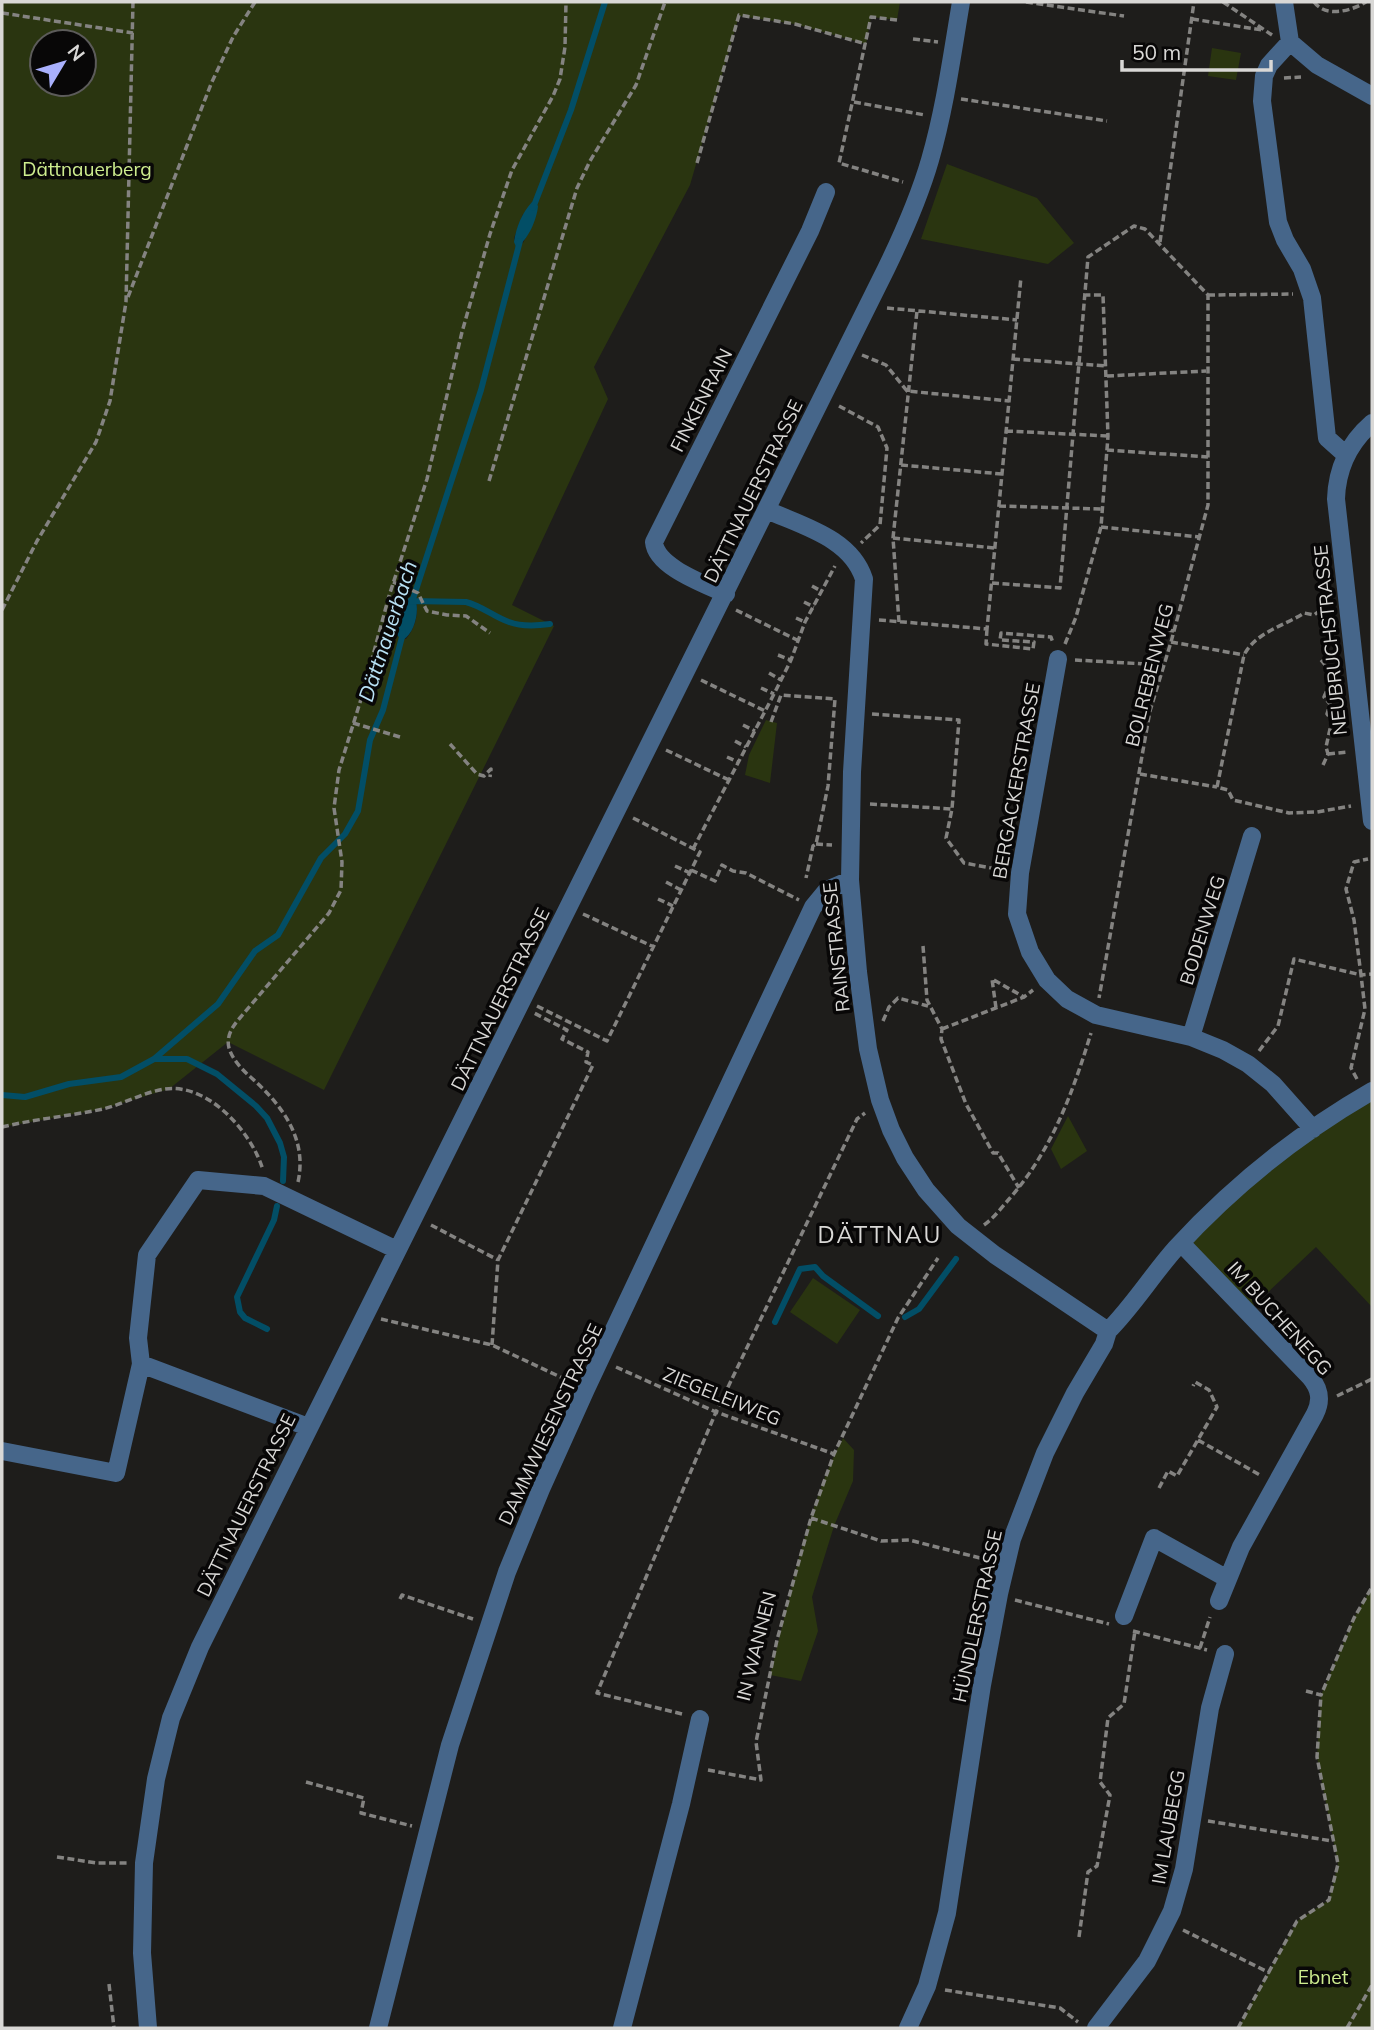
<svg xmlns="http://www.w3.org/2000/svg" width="1374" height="2030" font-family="Mulish,sans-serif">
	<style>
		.green { fill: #2a3510; fill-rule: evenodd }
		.water { fill: #024e66 }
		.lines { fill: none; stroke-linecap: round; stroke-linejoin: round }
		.stream { stroke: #024e66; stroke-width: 6 }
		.path { stroke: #848381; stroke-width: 3.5; stroke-dasharray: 7 3.5; stroke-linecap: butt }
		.minor { stroke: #46668a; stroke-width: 18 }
		.labels { text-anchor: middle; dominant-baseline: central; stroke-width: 7; stroke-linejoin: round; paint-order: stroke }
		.park-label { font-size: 19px; fill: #ceed8f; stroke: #080707 }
		.street-label { font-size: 19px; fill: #d9d8d6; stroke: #080707 }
		.water-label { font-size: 21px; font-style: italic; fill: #b9e2f5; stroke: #080707 }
		.quarter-label { font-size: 23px; letter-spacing: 2px; fill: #d9d8d6; stroke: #080707 }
	</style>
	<rect width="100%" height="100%" fill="#1e1d1b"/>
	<path class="green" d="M 2,2 L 900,2 L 897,20 L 871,17 L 866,44 L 795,24 L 739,16 L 690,185 L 594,367 L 608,399 L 512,605 L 554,626 L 324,1090 L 228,1042 L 169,1089 L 102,1109 L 2,1127 ZM 42,42 L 84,42 L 84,84 L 42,84 ZM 523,214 L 531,227 L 523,243 L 516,246 L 514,238 ZM 410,597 L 415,598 C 420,611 415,629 406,639 C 383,636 404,609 410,597 Z
		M 1212,48 L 1241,53 L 1236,80 L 1208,76 Z
		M 947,164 L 1037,198 L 1074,243 L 1048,264 L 921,239 Z
		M 766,720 L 777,723 L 770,783 L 745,775 L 749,755 Z
		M 1372,1092 L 1372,1307 L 1316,1247 L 1247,1312 L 1181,1243 L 1206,1217 Z
		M 1068,1116 L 1087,1151 L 1061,1169 L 1051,1149 Z
		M 813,1278 L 860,1310 L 837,1344 L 790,1312 Z
		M 843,1438 L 854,1450 L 853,1481 L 834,1526 L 812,1597 L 818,1631 L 801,1681 L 770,1675 C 791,1596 805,1510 843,1438 Z
		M 1372,1587 L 1372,2028 L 1238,2028 L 1297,1921 L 1329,1900 L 1338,1864 L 1317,1757 L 1321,1695 L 1354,1618 Z"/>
	<path class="water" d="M 532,202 L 535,202 L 538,206 C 537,219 528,241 516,247 L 514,242 C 516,227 522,213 532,202 Z
		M 410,597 L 415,598 C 420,610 415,633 403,640 L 395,634 C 393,621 399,606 410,597 Z"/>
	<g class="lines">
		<path class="stream" d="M 533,208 L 571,110 L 605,2
			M 412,601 L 466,602 C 482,606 494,617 509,622 C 522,627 536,626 550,624
			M 412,602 L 481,390 L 520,241
			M 154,1059 L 187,1059 L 217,1074 L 256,1106 L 267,1118 L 280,1143 L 284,1157 L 283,1181
			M 2,1095 L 25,1097 L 69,1084 L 121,1077 L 154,1059 L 218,1004 L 255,951 L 278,935 L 321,858 L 345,834 L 358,811 L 370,740 L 383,710 L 403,633
			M 905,1317 L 919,1309 L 956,1259
			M 775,1322 L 800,1269 L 815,1267 L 823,1276 L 878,1316
			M 267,1329 L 245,1318 L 240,1312 L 237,1297 L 274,1220 L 277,1206"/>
		<path class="path" d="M 1026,2 L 1124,16
			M 1223,2 L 1272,35
			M 1314,2 C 1326,18 1351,11 1366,2
			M 2,13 L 133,33
			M 1192,19 L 1262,30
			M 897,20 L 871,17 L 839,163 L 903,182
			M 913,39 L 938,42
			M 1284,78 L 1301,77
			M 961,99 L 1107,121
			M 854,102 L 925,115
			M 697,163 L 739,15 L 795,24 L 866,44
			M 1160,242 L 1194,2
			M 1208,295 L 1293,294
			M 128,297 L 211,84 L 233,37 L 255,2
			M 887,308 L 1017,320
			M 862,355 L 886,365 L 907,391 L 1009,401
			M 1013,359 L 1107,366
			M 1107,376 L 1206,371
			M 839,406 L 878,427 L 887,448 L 880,525 L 861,543
			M 1006,431 L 1108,436
			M 1107,450 L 1208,457
			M 901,465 L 1002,474
			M 489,481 L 577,188 L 590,161 L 636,85 L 665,2
			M 999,506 L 1102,509
			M 1101,527 L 1200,537
			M 893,538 L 995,548
			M 393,582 L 418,593 L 427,611 L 447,615 L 466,616 L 490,633
			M 992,583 L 1060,588 L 1088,257 L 1134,226 L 1145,229 L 1208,295 L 1208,505 L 1171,642 L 1150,711 L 1099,998
			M 812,586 L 821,591
			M 804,602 L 814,607
			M 2,610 L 37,541 L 96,442 L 110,401 L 126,302 L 133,2
			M 736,610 L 797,640
			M 1331,610 L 1321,610 L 1314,615 L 1304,613 C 1284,626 1256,632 1244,655 L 1217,787 L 1228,790 L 1233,800 L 1289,813 L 1317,812 L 1351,806
			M 796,618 L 805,622
			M 879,620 L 987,629 L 1021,277
			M 899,622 L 893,538 L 917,311
			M 987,629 L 986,644 L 1033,649 L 1034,642 L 1000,640 L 1001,633 L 1051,637 L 1053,643
			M 1160,633 L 1159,644 L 1163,645 L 1167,630 L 1174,631
			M 1171,642 L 1244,655
			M 1065,644 L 1076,617 L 1101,527 L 1108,436 L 1103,295 L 1086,295
			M 778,655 L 791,660
			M 1075,660 L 1163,665
			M 1321,660 L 1330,671 L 1331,681
			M 769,673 L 781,680
			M 701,680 L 765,711
			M 761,688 L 774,694
			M 872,714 L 959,720 L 952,809 L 946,838 L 964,863 L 1002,870
			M 771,722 L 781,695 L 835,699 L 828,786 L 816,844 L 813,846 L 806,878
			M 353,723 L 400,737
			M 743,725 L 755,731
			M 735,741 L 746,747
			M 450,744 L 477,774 L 484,776 L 491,769 L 490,777
			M 666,750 L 729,780
			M 1328,754 L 1347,752
			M 727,757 L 738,762
			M 1323,765 L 1328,754 L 1326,747 L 1332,720 L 1327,714 L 1330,704 L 1324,697 L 1331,681 L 1339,680
			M 1140,774 L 1217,787
			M 870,804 L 952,809
			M 816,844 L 832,845
			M 693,849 L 774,694 L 791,660 L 805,622 L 835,566
			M 675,866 L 690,873
			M 691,870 L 715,881 L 722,865 L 733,871 L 746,873 L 799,900
			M 666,882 L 681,890
			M 658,899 L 673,906
			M 583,914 L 654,947
			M 923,946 L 927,1000 L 942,1029 L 941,1039 L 966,1104 L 993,1153 L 998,1153 L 1019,1188
			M 537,1006 L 607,1041 L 700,852 L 633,818
			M 996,1008 L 992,979 L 1024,997
			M 883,1021 L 889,1007 L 898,998 L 928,1006
			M 942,1029 L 1024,997 L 1033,990
			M 1259,1051 L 1278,1026 L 1294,959 L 1361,975 L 1354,920 L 1346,889 L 1354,862 L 1368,859
			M 1357,1079 L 1351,1068 L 1365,1009 L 1361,975 L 1372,974
			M 2,1127 C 35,1119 70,1116 103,1109 C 124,1104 144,1092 165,1089 C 209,1083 252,1133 263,1170
			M 298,1182 C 307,1141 285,1109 256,1082 C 246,1073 233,1062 229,1048 C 226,1037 232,1027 239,1019 L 329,913 L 341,890 L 342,862 L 334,808 L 339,770 L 362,696 L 389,596 L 427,479 L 462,332 L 490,234 L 512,170 L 553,96 L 560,79 L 565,47 L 566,2
			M 431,1225 L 498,1260
			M 984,1225 C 994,1218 1002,1207 1010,1198 C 1052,1150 1073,1092 1091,1033
			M 381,1319 L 492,1345 L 569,1381
			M 492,1345 L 498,1260 L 593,1065 L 586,1062 L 588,1052 L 562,1039 L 567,1030 L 534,1013
			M 616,1367 L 716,1412 L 834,1454
			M 1337,1396 L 1372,1379
			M 1198,1440 L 1260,1475
			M 1159,1488 L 1168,1471 L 1177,1476 L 1217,1407 L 1209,1390 L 1195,1382 L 1193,1386
			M 811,1518 L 881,1541 L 909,1540 L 988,1560
			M 400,1599 L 402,1595 L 473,1619
			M 1015,1600 L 1109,1624
			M 1133,1631 L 1207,1650
			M 1200,1648 L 1210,1617
			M 1306,1691 L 1321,1695 L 1354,1618 L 1372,1587
			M 682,1714 L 597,1693 L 716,1412 L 857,1119 L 865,1113
			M 708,1770 L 761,1780 L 756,1742 L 777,1640 L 811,1518 L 834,1454 L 898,1318 L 938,1258
			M 306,1782 L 364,1798 L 361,1813 L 412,1826
			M 1208,1821 L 1332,1841
			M 57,1857 L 97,1863 L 128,1863
			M 1183,1930 L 1270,1973
			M 1079,1937 L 1088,1872 L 1097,1866 L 1110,1795 L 1100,1782 L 1108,1718 L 1124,1704 L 1135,1631
			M 109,1984 L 114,2028
			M 945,1990 L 1060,2008 L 1078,2022
			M 1238,2028 L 1297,1921 L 1329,1900 L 1338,1864 L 1317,1757 L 1321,1695
			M 1347,2028 L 1372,1985"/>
		<path class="minor" d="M 1284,2 L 1290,42
			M 1290,42 L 1269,65 L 1264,76 L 1262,101 L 1278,222 L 1285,240 L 1302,269 L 1312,298 L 1327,438 L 1346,455
			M 1290,42 L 1317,65 L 1372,96
			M 1372,423 C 1349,443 1337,468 1336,499 L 1372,821
			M 767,510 C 802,526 851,538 864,579 L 852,772 L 850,880 L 858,972 L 868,1049 L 880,1100 L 891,1130 L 905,1158 L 926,1190 L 958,1226 L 995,1255 L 1108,1331
			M 726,594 C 705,584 656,567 654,542 L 810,231 L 826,192
			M 1058,659 L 1020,873 L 1017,914 L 1030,952 L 1047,980 L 1067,999 L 1096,1015 L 1191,1037 L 1223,1050 L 1248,1064 L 1273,1084 L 1313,1129
			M 1191,1037 L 1252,836
			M 1181,1243 L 1310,1377 C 1320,1389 1322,1400 1315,1414 L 1241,1547 L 1219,1601
			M 141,1364 L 308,1427
			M 2,1451 L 116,1473 L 141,1364 L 138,1338 L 147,1255 L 198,1180 L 264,1186 L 397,1250
			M 1124,1616 L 1154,1538 L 1226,1578
			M 148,2028 L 142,1953 L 144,1863 L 156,1779 L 171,1718 L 200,1647 L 886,269 C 903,234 919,198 930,160 C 945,108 952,55 961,2
			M 378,2028 L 450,1745 L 507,1572 L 541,1489 L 586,1389 L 813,907 L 827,890 L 850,880
			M 622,2028 L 681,1804 L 700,1719
			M 908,2028 L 927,1986 L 947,1913 L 982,1685 L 999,1594 L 1012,1539 L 1045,1453 L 1075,1393 L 1104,1344 L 1108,1331 C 1133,1306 1152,1275 1176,1248 C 1233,1186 1299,1133 1372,1091
			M 1096,2028 L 1147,1961 L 1172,1911 L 1184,1869 L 1210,1708 L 1225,1654"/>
	</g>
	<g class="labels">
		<g class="park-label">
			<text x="87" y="169">Dättnauerberg</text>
			<text x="1323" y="1977">Ebnet</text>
		</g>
		<g class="street-label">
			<text transform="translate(701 400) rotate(-63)">FINKENRAIN</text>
			<text transform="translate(753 491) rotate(-64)">DÄTTNAUERSTRASSE</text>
			<text transform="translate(1330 640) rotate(-96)">NEUBRUCHSTRASSE</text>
			<text transform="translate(1149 675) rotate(-76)">BOLREBENWEG</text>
			<text transform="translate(1016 781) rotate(-80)">BERGACKERSTRASSE</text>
			<text transform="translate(1202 930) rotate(-73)">BODENWEG</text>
			<text transform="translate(836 947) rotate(-96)">RAINSTRASSE</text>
			<text transform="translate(500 999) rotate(-64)">DÄTTNAUERSTRASSE</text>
			<text transform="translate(1280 1318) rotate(48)">IM BUCHENEGG</text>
			<text transform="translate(722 1396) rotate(22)">ZIEGELEIWEG</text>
			<text transform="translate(550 1424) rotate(-65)">DAMMWIESENSTRASSE</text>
			<text transform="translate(246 1505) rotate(-64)">DÄTTNAUERSTRASSE</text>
			<text transform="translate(977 1616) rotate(-78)">HÜNDLERSTRASSE</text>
			<text transform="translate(756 1646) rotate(-76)">IN WANNEN</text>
			<text transform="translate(1168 1827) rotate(-80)">IM LAUBEGG</text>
		</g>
		<g class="water-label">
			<text transform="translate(387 631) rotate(-72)">Dättnauerbach</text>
		</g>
		<g class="quarter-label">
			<text x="880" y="1234">DÄTTNAU</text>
		</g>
	</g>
	<rect width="1374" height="2030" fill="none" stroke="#d9d8d6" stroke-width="7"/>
	<g transform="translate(63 63) rotate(52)"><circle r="33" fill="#080707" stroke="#5c5b5a" stroke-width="2"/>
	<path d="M0-5L12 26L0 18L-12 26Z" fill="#a9b0fc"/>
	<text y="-10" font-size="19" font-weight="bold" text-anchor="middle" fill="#d9d8d6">N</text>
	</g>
	<path d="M1122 60v10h149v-10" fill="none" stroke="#d9d8d6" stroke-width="3.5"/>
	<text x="1132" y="60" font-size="21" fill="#d9d8d6" stroke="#080707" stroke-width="5" paint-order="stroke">50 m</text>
</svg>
